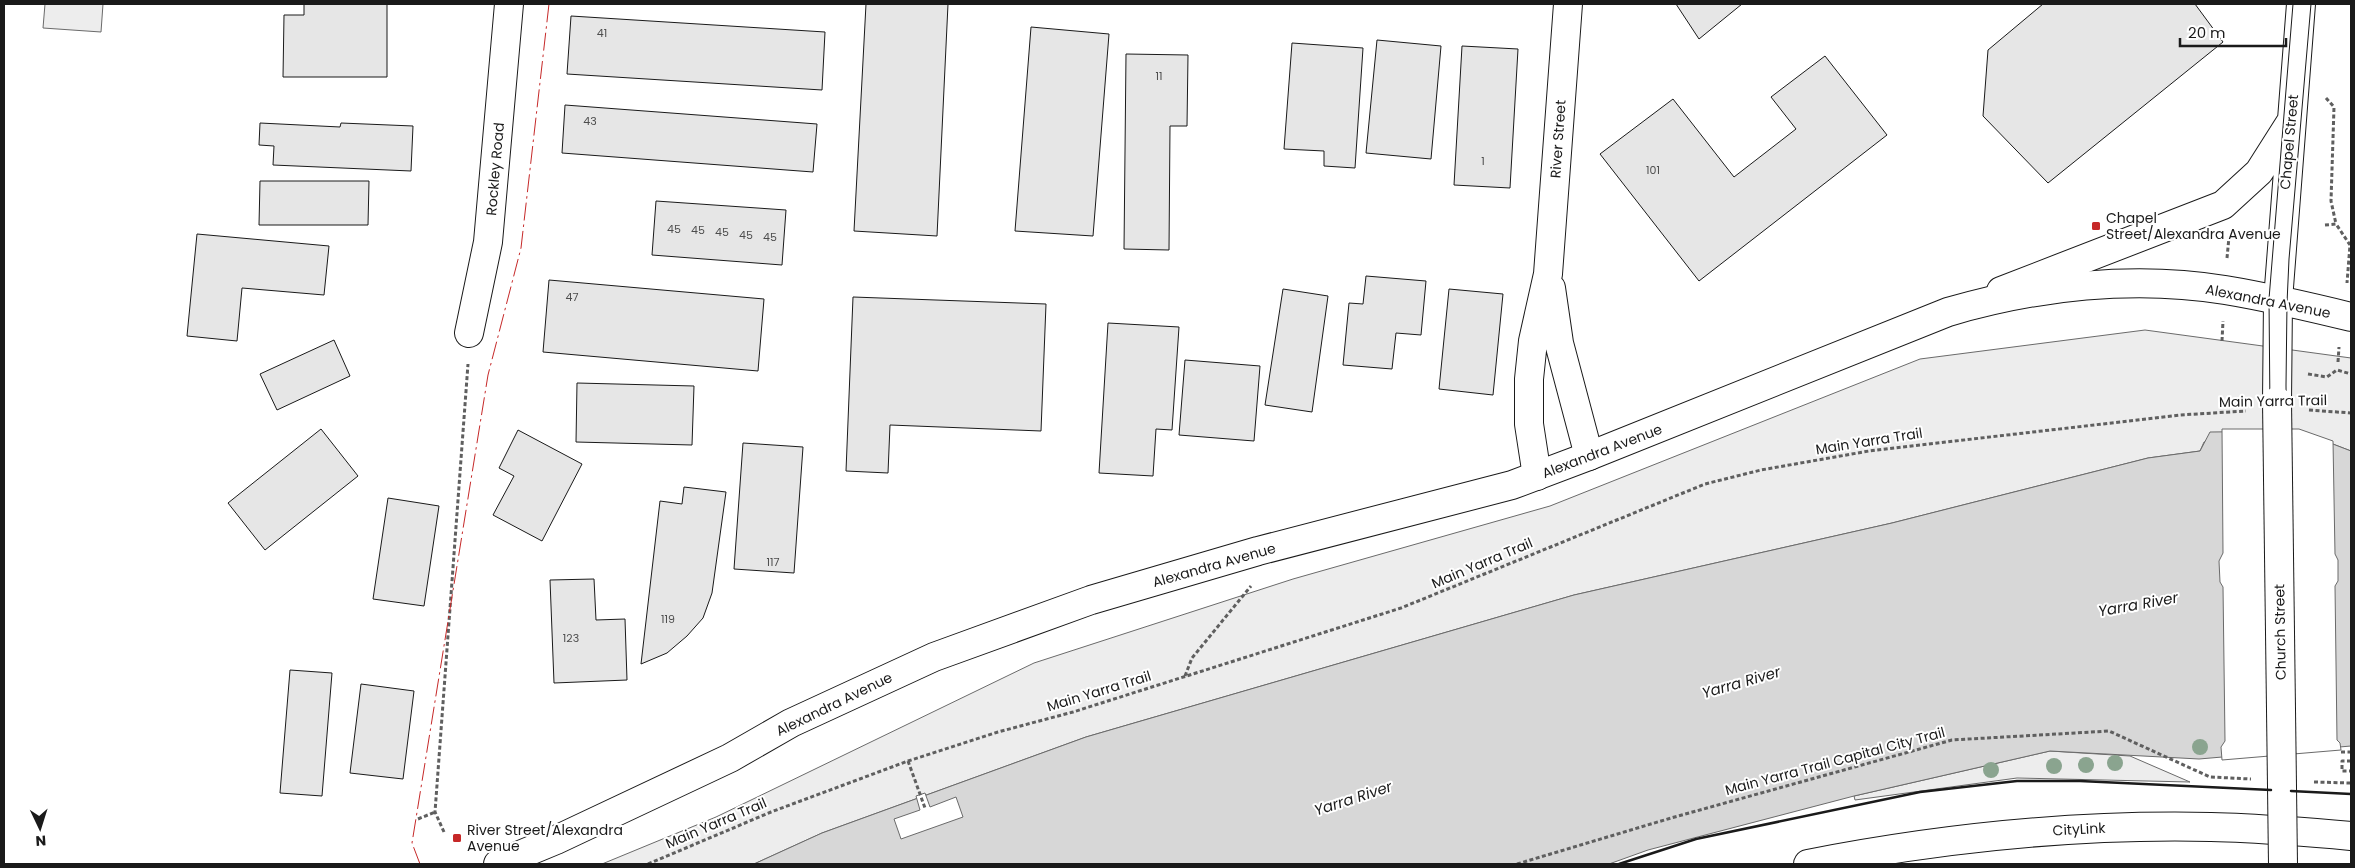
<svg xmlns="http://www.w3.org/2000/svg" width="2355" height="868" font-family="Poppins,sans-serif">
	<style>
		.built { fill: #ededed; stroke: #6a6a6a }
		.water { fill: #d7d7d7; stroke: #6a6a6a }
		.pier { fill: #fff; stroke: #6a6a6a }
		.building { fill: #e6e6e6; stroke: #1a1a1a }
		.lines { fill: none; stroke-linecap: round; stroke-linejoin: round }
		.minor-casing { stroke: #1a1a1a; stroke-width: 30 }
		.secondary-casing { stroke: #1a1a1a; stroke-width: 30 }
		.primary-casing { stroke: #1a1a1a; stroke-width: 30 }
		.motorway-casing { stroke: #1a1a1a; stroke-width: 30 }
		.path { stroke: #5f5f5f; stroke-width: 3; stroke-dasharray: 4 2.5; stroke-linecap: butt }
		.minor { stroke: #fff; stroke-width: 28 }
		.secondary { stroke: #fff; stroke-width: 28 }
		.primary { stroke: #fff; stroke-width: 28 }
		.motorway { stroke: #fff; stroke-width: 28 }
		.tram { stroke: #1a1a1a; stroke-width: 1 }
		.secondary-bridge-casing { stroke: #1a1a1a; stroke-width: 30; stroke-linecap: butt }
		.secondary-bridge { stroke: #fff; stroke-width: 28 }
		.wall { stroke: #1a1a1a; stroke-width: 2.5 }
		.power { stroke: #c62828; stroke-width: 1; stroke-dasharray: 18 4 2.5 4; stroke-linecap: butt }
		.tree { fill: #8aa48f }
		.poi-dot { fill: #c62828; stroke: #fff; stroke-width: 2 }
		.labels { text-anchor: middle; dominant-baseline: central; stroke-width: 4; stroke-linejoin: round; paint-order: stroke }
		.number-label { font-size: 11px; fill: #4d4d4d }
		.street-label { font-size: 14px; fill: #1a1a1a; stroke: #fff }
		.poi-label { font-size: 14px; fill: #1a1a1a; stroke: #fff; text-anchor: start }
		.water-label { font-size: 15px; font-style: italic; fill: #1a1a1a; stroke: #fff }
	</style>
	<rect width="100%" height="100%" fill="#fff"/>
	<path class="built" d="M 45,4 L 103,4 L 101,32 L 43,28 Z
		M 2145,330 L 2351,358 L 2351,451 L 2299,431 L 2204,442 L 2200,451 L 2148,458 L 1892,523 L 1574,595 L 1086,737 L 822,833 L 754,864 L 602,864 L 716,817 L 1034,663 L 1293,579 L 1550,506 L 1920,359 Z
		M 2050,751 L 2130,756 L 2190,782 L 2017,778 L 1855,800 L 1854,796 Z"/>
	<path class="water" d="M 2299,431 L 2351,451 L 2351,746 L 2199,759 L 2050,751 L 1854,796 L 1648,850 L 1609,864 L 754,864 L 822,833 L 1086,737 L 1574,595 L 1892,523 L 2148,458 L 2200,451 L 2210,432 Z"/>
	<path class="pier" d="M 2222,429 L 2299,429 L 2333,441 L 2335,554 L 2338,560 L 2338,581 L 2335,586 L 2337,740 L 2340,743 L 2341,750 L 2222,760 L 2221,747 L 2225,741 L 2223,587 L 2220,582 L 2219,561 L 2223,553 Z
		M 925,793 L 930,807 L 956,797 L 963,817 L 901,839 L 894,819 L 920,810 L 916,796 Z"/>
	<path class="building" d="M 304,4 L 387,4 L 387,77 L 283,77 L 284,15 L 304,15 Z
		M 866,4 L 948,4 L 937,236 L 854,231 Z
		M 1676,4 L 1742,4 L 1699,39 Z
		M 2043,4 L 2195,4 L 2223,42 L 2048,183 L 1983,116 L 1988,50 Z
		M 571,16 L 825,32 L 822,90 L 567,74 Z
		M 1031,27 L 1109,34 L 1093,236 L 1015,231 Z
		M 1377,40 L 1441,46 L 1431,159 L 1366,153 Z
		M 1292,43 L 1363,48 L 1355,168 L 1324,166 L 1324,151 L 1284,149 Z
		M 1462,46 L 1518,49 L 1510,188 L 1454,185 Z
		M 1126,54 L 1188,55 L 1187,126 L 1170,126 L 1169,250 L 1124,249 Z
		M 1825,56 L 1887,135 L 1699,281 L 1600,154 L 1673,99 L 1734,177 L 1796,129 L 1771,97 Z
		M 565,105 L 817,124 L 813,172 L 562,153 Z
		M 260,123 L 340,127 L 341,123 L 413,126 L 411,171 L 273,165 L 274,146 L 259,145 Z
		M 260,181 L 369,181 L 368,225 L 259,225 Z
		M 656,201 L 786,210 L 782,265 L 652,255 Z
		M 197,234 L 329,246 L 324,295 L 242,288 L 237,341 L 187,336 Z
		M 1366,276 L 1426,281 L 1421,335 L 1396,333 L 1392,369 L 1343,365 L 1349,303 L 1363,304 Z
		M 549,280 L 764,299 L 758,371 L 543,352 Z
		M 1283,289 L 1328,296 L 1312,412 L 1265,405 Z
		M 1449,289 L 1503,294 L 1493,395 L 1439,389 Z
		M 853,297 L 1046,304 L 1041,431 L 890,425 L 888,473 L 846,471 Z
		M 1108,323 L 1179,327 L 1172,430 L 1156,429 L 1153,476 L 1099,473 Z
		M 334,340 L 350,376 L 277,410 L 260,374 Z
		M 1185,360 L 1260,366 L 1254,441 L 1179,435 Z
		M 577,383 L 694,386 L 692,445 L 576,442 Z
		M 321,429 L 358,476 L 265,550 L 228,503 Z
		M 518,430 L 582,464 L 542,541 L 493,515 L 514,476 L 499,468 Z
		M 743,443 L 803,447 L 794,573 L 734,569 Z
		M 684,487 L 726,492 L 712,593 L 703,618 L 687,636 L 667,653 L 641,664 L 660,501 L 682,504 Z
		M 388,498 L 439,506 L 424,606 L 373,599 Z
		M 594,579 L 596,620 L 625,619 L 627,680 L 554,683 L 550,580 Z
		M 290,670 L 332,673 L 322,796 L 280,793 Z
		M 361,684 L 414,691 L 403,779 L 350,773 Z"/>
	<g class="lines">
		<defs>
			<path id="minor" d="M 1551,288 L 1559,343 L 1589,456
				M 469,333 L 488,242 L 509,4
				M 1537,476 L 1529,424 L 1529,379 L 1533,341 L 1548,274 L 1568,4"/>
			<path id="secondary" d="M 2001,291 L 2223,205 L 2259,172 L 2292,120
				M 2277,401 L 2278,300 L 2301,4"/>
			<path id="primary" d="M 498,864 L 556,840 L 730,758 L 791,723 L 934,657 L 1091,600 L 1258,551 L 1512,485 L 1589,456 L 1948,312 C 2036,286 2134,275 2225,290 C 2268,297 2310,307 2351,317"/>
			<path id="motorway" d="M 1808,864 C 1941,838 2076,824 2211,827 C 2258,828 2305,832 2351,836"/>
		</defs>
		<use href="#minor" class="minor-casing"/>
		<use href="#secondary" class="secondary-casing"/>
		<use href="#primary" class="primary-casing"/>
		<use href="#motorway" class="motorway-casing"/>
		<path class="path" d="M 2326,98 L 2334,107 L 2331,201 L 2336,224
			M 2325,225 L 2336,224 L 2350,245 L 2347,283
			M 2227,258 L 2229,237
			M 2222,341 L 2223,321
			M 2338,362 L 2339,347
			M 2308,374 L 2327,377 L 2337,370 L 2351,374
			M 2309,410 L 2351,413
			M 1185,676 L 1192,658 L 1251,586
			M 2341,752 L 2351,752
			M 908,761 L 925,808
			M 2351,761 L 2342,761 L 2342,771 L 2351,771
			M 2314,782 L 2351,783
			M 418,819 L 435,812
			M 444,832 L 435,812 L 468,364
			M 648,864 L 771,812 L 908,761 L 998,732 L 1073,712 L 1401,608 L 1705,484 L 1761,470 L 1869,451 L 2180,415 L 2246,411
			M 1517,864 L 1671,818 L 1952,740 L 2109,731 L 2210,777 L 2251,779"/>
		<use href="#minor" class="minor"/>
		<use href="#secondary" class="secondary"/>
		<use href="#primary" class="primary"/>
		<use href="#motorway" class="motorway"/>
		<path class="tram" d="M 2274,864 L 2269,299 L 2293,4
			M 2291,864 L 2286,385 L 2287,303 L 2289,259 L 2311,4"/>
		<defs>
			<path id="secondary-bridge" d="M 2277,401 L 2283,864"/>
		</defs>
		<use href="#secondary-bridge" class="secondary-bridge-casing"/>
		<use href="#secondary-bridge" class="secondary-bridge"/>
		<path class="wall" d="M 2291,791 L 2351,794
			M 1619,864 L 1696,839 L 1920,792 L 2017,781 L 2080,781 L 2271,790"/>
		<path class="power" d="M 420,864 L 412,843 L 488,375 L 521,248 L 549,4"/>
	</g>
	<g class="tree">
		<circle cx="2200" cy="747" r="8"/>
		<circle cx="2115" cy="763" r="8"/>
		<circle cx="2086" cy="765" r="8"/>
		<circle cx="2054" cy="766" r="8"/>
		<circle cx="1991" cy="770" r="8"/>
	</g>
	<g class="poi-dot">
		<rect x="2091" y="221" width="10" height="10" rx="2.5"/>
		<rect x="452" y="833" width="10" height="10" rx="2.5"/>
	</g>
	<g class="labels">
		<g class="number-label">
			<text x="602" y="33">41</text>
			<text x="1159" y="76">11</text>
			<text x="590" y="121">43</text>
			<text x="1483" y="161">1</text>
			<text x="1653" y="170">101</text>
			<text x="674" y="229">45</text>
			<text x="698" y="230">45</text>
			<text x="722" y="232">45</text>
			<text x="746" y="235">45</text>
			<text x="770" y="237">45</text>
			<text x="572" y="297">47</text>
			<text x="773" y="562">117</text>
			<text x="668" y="619">119</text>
			<text x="571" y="638">123</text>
		</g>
		<g class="street-label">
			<text transform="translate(1558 139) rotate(-86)">River Street</text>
			<text transform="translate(2289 142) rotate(-85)">Chapel Street</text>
			<text transform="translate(495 169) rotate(-85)">Rockley Road</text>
			<text transform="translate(2268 301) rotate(11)">Alexandra Avenue</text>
			<text transform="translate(2273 401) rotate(-1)">Main Yarra Trail</text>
			<text transform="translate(1869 441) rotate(-9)">Main Yarra Trail</text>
			<text transform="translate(1602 451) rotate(-21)">Alexandra Avenue</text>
			<text transform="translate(1482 563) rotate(-23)">Main Yarra Trail</text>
			<text transform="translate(1214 565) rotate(-16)">Alexandra Avenue</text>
			<text transform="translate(2280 632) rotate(-91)">Church Street</text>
			<text transform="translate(1099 691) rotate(-17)">Main Yarra Trail</text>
			<text transform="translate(834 704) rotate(-26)">Alexandra Avenue</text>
			<text transform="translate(1835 761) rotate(-15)">Main Yarra Trail Capital City Trail</text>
			<text transform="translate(716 823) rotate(-23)">Main Yarra Trail</text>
			<text transform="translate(2079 829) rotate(-3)">CityLink</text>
		</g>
		<g class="poi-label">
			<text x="2106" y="218">Chapel<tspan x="2106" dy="16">Street/Alexandra Avenue</tspan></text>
			<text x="467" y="830">River Street/Alexandra<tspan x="467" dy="16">Avenue</tspan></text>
		</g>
		<g class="water-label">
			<text transform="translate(2138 604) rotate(-10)">Yarra River</text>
			<text transform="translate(1741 682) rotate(-16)">Yarra River</text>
			<text transform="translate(1353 798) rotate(-18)">Yarra River</text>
		</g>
	</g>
	<rect width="2355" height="868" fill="none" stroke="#1a1a1a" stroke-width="10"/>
	<g transform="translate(40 828) rotate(176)" stroke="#ffffff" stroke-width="4" paint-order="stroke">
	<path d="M0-4L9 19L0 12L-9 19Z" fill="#1a1a1a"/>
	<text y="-8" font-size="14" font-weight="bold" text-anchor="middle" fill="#1a1a1a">N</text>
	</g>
	<path d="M2180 38v8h106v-8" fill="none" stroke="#1a1a1a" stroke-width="2.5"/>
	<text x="2188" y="38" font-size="15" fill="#1a1a1a" stroke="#ffffff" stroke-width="4" paint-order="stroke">20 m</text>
</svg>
